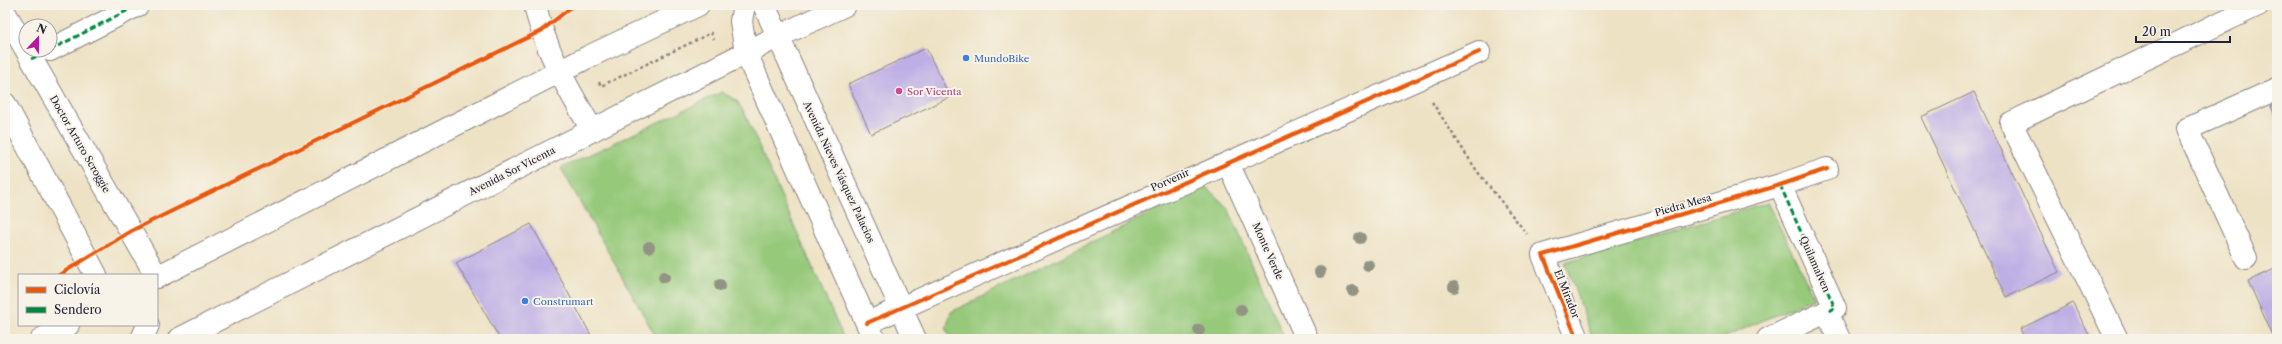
<svg xmlns="http://www.w3.org/2000/svg" width="2282" height="344" font-family="'Libre Caslon Text',serif">
	<style>
		.green { fill: #96c97a; stroke: #5c765a }
		.building { fill: #bdaee5 }
		.lines { fill: none; stroke-linecap: round; stroke-linejoin: round }
		.minor-casing { stroke: #888280; stroke-width: 24 }
		.major-casing { stroke: #888280; stroke-width: 24 }
		.path { stroke: #888280; stroke-width: 2.5; stroke-dasharray: 3 3; stroke-linecap: butt }
		.minor { stroke: #fff; stroke-width: 22 }
		.major { stroke: #fff; stroke-width: 22 }
		.quiet { stroke: #00873e; stroke-width: 3; stroke-dasharray: 6 3; stroke-linecap: butt }
		.cycleway-casing { stroke: #f7f3e8; stroke-width: 6 }
		.cycleway { stroke: #e8590c; stroke-width: 4 }
		.tree { fill: #919483 }
		.shop-dot { fill: #3f7fe0; stroke: #f7f3e8; stroke-width: 1.5 }
		.hotel-dot { fill: #d1479c; stroke: #f7f3e8; stroke-width: 1.5 }
		.labels { text-anchor: middle; dominant-baseline: central; stroke-width: 4; stroke-linejoin: round; paint-order: stroke }
		.shop-label { font-size: 10px; fill: #366cbe; stroke: #f7f3e8; text-anchor: start }
		.hotel-label { font-size: 10px; fill: #b23c85; stroke: #f7f3e8; text-anchor: start }
		.street-label { font-size: 10px; fill: #22223b; stroke: #f7f3e8 }
	</style>
	<rect width="100%" height="100%" fill="#f7f3e8"/>
	<filter id="ink" filterUnits="userSpaceOnUse"><feTurbulence type="fractalNoise" baseFrequency=".025" numOctaves="2"/><feDisplacementMap in="SourceGraphic" scale="8" xChannelSelector="R" yChannelSelector="G"/><feConvolveMatrix kernelMatrix="1 2 1 2 8 2 1 2 1" color-interpolation-filters="sRGB"/></filter>
	<filter id="wash" filterUnits="userSpaceOnUse"><feTurbulence type="fractalNoise" baseFrequency=".012" numOctaves="4" result="noise"/><feDisplacementMap in="SourceGraphic" scale="16" xChannelSelector="R" yChannelSelector="G"/><feGaussianBlur stdDeviation="0.9" result="paint"/><feColorMatrix in="noise" values="0 0 0 0 0 0 0 0 0 0 0 0 0 0 0 0 0 1.4 0 .05"/><feComposite in="paint" operator="in"/></filter>
	<g filter="url(#wash)">
		<rect width="100%" height="100%" fill="#eee2c4"/>
		<path class="green" d="M 722,92 L 737,101 L 745,114 L 844,339 L 657,339 L 561,168 Z
			M 1205,186 L 1228,208 L 1285,339 L 951,339 L 946,329 L 951,312 Z
			M 1768,202 L 1814,298 L 1721,339 L 1593,339 L 1565,263 Z"/>
		<g id="blocks">
			<path class="building" d="M 926,48 L 950,97 L 871,134 L 848,84 Z
				M 1974,92 L 2059,272 L 2006,297 L 1921,117 Z
				M 2277,103 L 2277,120 L 2271,106 Z
				M 531,224 L 593,339 L 500,339 L 456,263 Z
				M 2277,268 L 2277,335 L 2273,336 L 2248,281 Z
				M 2073,303 L 2091,339 L 2025,339 L 2020,329 Z"/>
		</g>
	</g>
	<g filter="url(#ink)">
		<use href="#blocks" fill-opacity="0" stroke="#888280" stroke-width="1"/>
		<g class="lines">
			<defs>
				<path id="minor" d="M 535,5 C 545,51 569,90 592,130
					M 764,5 L 915,339
					M 5,13 L 156,275
					M 50,50 L 138,5
					M 746,53 L 874,339
					M 5,104 L 96,275
					M 1228,163 L 1307,339
					M 2246,258 L 2187,129 L 2277,89
					M 1827,312 L 1839,339
					M 867,323 L 1479,52
					M 1577,339 L 1543,255 L 1780,185 L 1827,169
					M 1768,339 L 1835,308 L 1780,185
					M 2117,339 L 2011,123 L 2258,5"/>
				<path id="major" d="M 744,5 L 741,21 L 746,53
					M 157,277 L 588,57 L 698,5
					M 42,339 L 68,325
					M 142,339 L 148,325
					M 179,339 L 777,37 L 845,5"/>
			</defs>
			<use href="#minor" class="minor-casing"/>
			<use href="#major" class="major-casing"/>
			<path class="path" d="M 599,82 L 601,86 L 711,33 L 714,39
				M 1432,102 L 1477,171 L 1527,234"/>
			<use href="#minor" class="minor"/>
			<use href="#major" class="major"/>
			<path class="quiet" d="M 50,50 L 138,5
				M 31,59 L 50,50
				M 1780,185 L 1835,308 L 1827,312"/>
			<defs>
				<path id="cycleway" d="M 59,275 L 131,231 L 541,31 L 574,5
					M 867,323 L 1479,52
					M 1577,339 L 1543,255 L 1780,185 L 1827,169"/>
			</defs>
			<use href="#cycleway" class="cycleway-casing"/>
			<use href="#cycleway" class="cycleway"/>
		</g>
		<g class="tree">
			<circle cx="1360" cy="238" r="6"/>
			<circle cx="649" cy="247" r="6"/>
			<circle cx="1368" cy="265" r="6"/>
			<circle cx="1320" cy="272" r="6"/>
			<circle cx="664" cy="277" r="6"/>
			<circle cx="720" cy="285" r="6"/>
			<circle cx="1454" cy="287" r="6"/>
			<circle cx="1353" cy="291" r="6"/>
			<circle cx="1241" cy="310" r="6"/>
			<circle cx="1199" cy="330" r="6"/>
		</g>
	</g>
	<g class="shop-dot">
		<circle cx="966" cy="58" r="4"/>
		<circle cx="525" cy="301" r="4"/>
	</g>
	<circle class="hotel-dot" cx="899" cy="91" r="4"/>
	<g class="labels">
		<g class="shop-label">
			<text x="974" y="58">MundoBike</text>
			<text x="533" y="301">Construmart</text>
		</g>
		<g class="hotel-label">
			<text x="907" y="91">Sor Vicenta</text>
		</g>
		<g class="street-label">
			<text transform="translate(80 144) rotate(60)">Doctor Arturo Scroggie</text>
			<text transform="translate(512 171) rotate(-27)">Avenida Sor Vicenta</text>
			<text transform="translate(839 172) rotate(65)">Avenida Nieves Vásquez Palacios</text>
			<text transform="translate(1170 180) rotate(-24)">Porvenir</text>
			<text transform="translate(1683 205) rotate(-16)">Piedra Mesa</text>
			<text transform="translate(1268 251) rotate(66)">Monte Verde</text>
			<text transform="translate(1815 264) rotate(66)">Quilamalven</text>
			<text transform="translate(1567 294) rotate(68)">El Mirador</text>
		</g>
	</g>
	<rect width="2282" height="344" fill="none" stroke="#f7f3e8" stroke-width="20"/>
	<rect x="18" y="274" width="140" height="52" fill="#f7f3e8" stroke="#a29fa3"/>
	<rect x="26" y="287" width="20" height="6" fill="#e8590c" stroke="#a29fa3"/>
	<text x="54" y="294" font-size="12" fill="#22223b">Ciclovía</text>
	<rect x="26" y="307" width="20" height="6" fill="#00873e" stroke="#a29fa3"/>
	<text x="54" y="314" font-size="12" fill="#22223b">Sendero</text>
	<g transform="translate(38 38) rotate(22)"><circle r="19" fill="#f7f3e8" stroke="#a29fa3"/>
	<path d="M0-3L7 15L0 10L-7 15Z" fill="#b5179e"/>
	<text y="-6" font-size="11" font-weight="bold" text-anchor="middle" fill="#22223b">N</text>
	</g>
	<path d="M2136 36v6h94v-6" fill="none" stroke="#22223b" stroke-width="2"/>
	<text x="2142" y="36" font-size="12" fill="#22223b" stroke="#f7f3e8" stroke-width="3" paint-order="stroke">20 m</text>
</svg>
